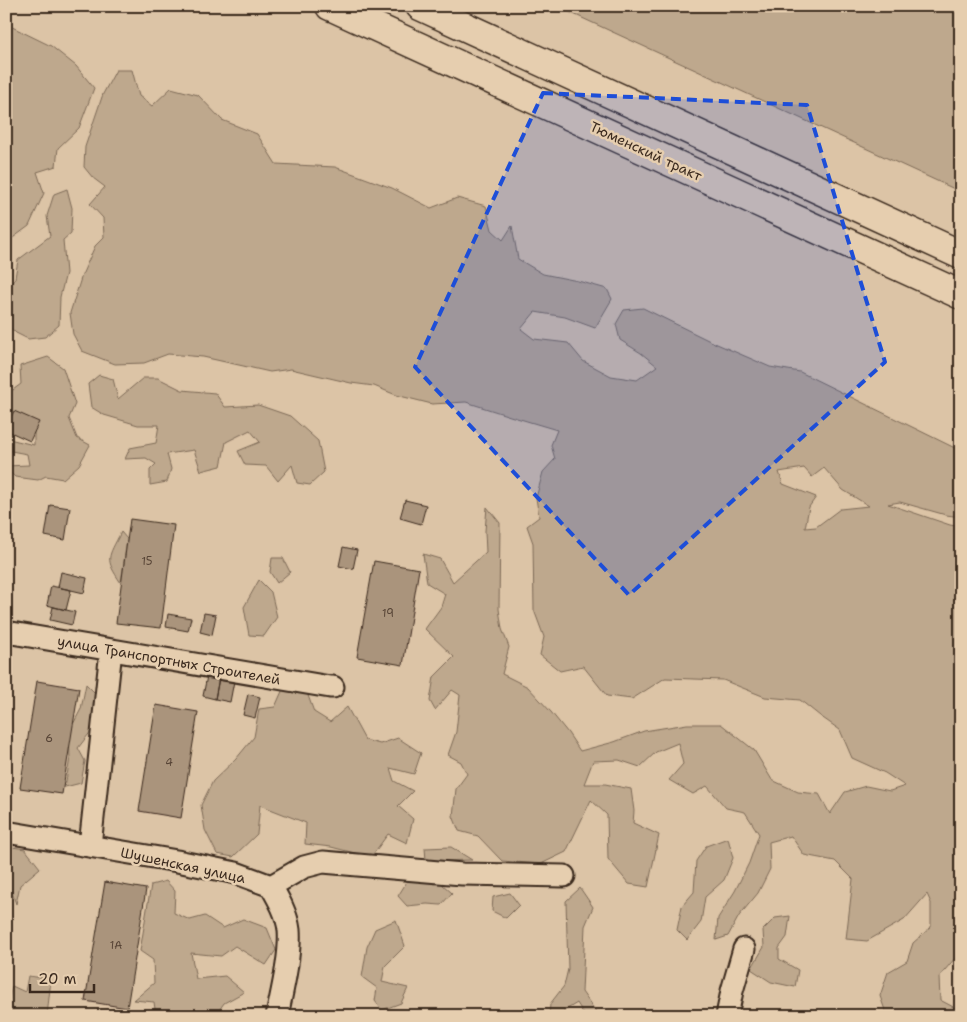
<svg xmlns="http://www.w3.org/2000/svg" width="967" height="1022" font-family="'Shantell Sans',sans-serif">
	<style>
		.green { fill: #bea88d; stroke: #7c6956; fill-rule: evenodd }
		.building { fill: #aa947c; stroke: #3b2a1e }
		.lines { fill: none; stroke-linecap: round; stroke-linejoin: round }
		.street-casing { stroke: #3b2a1e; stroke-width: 25 }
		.primary-casing { stroke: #3b2a1e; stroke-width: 31 }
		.street { stroke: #e6ceaf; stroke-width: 21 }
		.primary { stroke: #e6ceaf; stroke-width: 28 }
		.marked { fill: #1d4ed8; fill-opacity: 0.2; stroke: #1d4ed8; stroke-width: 4; stroke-dasharray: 10 6; stroke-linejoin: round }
		.labels { text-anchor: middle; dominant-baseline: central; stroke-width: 5; stroke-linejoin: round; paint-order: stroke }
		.number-label { font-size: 11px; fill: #574436 }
		.street-label { font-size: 14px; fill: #3b2a1e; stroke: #e6ceaf }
	</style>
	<rect width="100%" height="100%" fill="#dcc4a6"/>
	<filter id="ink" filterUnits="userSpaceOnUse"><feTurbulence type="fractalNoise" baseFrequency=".02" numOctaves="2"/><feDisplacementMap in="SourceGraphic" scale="10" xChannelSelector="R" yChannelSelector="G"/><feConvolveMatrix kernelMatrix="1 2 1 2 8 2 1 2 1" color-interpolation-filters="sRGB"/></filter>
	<g filter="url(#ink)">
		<path class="green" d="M 556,6 L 961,6 L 961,192 Z
			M 6,24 L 51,46 L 76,66 L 94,88 L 79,128 L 58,148 L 56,166 L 37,172 L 44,193 L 29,226 L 6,243 Z
			M 116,70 L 132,70 L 139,96 L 152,106 L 171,88 L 198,95 L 222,120 L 257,134 L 276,164 L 335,167 L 392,188 L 431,208 L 457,198 L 486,206 L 492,230 L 503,240 L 512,226 L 518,259 L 543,274 L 578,281 L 607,289 L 612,299 L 595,328 L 565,317 L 535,312 L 521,329 L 534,339 L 568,343 L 583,361 L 611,376 L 637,380 L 657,366 L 641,353 L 620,340 L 616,324 L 624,310 L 643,308 L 710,341 L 770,367 L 800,372 L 961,451 L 961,517 L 946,515 L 900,502 L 888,504 L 950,525 L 961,527 L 961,934 L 958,937 L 956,957 L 939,977 L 940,1000 L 961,1011 L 961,1016 L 887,1016 L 880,996 L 888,972 L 907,961 L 913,943 L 931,927 L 931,903 L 927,894 L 904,920 L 867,941 L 846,939 L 853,879 L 835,861 L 804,855 L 791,836 L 769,842 L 770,869 L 758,893 L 739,916 L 728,936 L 716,940 L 718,918 L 735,891 L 749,863 L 759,834 L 745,812 L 726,808 L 707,786 L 693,794 L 669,780 L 683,764 L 678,743 L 656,752 L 640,767 L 619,760 L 593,761 L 584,784 L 605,784 L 631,789 L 634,811 L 633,823 L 659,835 L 648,887 L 629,884 L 608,859 L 607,815 L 591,800 L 566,852 L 541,864 L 502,861 L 478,836 L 459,831 L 453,816 L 456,789 L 467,774 L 461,762 L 448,755 L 456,732 L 460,695 L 452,690 L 435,710 L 430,701 L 434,677 L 454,657 L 425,629 L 441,607 L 445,594 L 427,583 L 423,554 L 440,559 L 453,582 L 486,552 L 485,531 L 487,507 L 500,523 L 499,609 L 502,629 L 509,647 L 502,674 L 528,687 L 551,712 L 568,733 L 580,751 L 614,742 L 644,731 L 687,724 L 721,724 L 754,750 L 772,780 L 798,792 L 819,794 L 830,814 L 845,792 L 866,786 L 890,791 L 905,786 L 885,773 L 852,758 L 840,730 L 820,716 L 800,700 L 765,697 L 723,680 L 665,678 L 632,699 L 607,696 L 583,666 L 560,671 L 540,655 L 544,637 L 534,610 L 533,543 L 527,526 L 539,517 L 536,498 L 543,472 L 555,459 L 551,445 L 557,430 L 510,416 L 466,402 L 432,404 L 396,395 L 374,386 L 351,383 L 291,369 L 270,372 L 203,357 L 168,354 L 144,363 L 115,364 L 82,351 L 73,334 L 70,313 L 82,275 L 95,246 L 104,237 L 103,218 L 90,204 L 105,187 L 93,178 L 84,167 L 85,147 L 103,94 ZM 804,468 L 812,477 L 824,468 L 843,490 L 869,506 L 840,509 L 816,527 L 805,528 L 809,507 L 816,497 L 783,484 L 779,472 Z
			M 67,189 L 72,208 L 71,233 L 63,240 L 66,273 L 60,297 L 59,325 L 45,337 L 28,339 L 16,333 L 6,324 L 6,291 L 15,278 L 18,260 L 50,236 L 47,216 L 54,194 Z
			M 48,357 L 63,368 L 75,404 L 69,418 L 77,438 L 90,445 L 79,465 L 63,479 L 46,476 L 38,480 L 15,477 L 6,469 L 6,466 L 29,465 L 27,454 L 6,450 L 9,439 L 34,445 L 34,426 L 13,414 L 6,407 L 6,395 L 21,384 L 20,366 Z
			M 99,375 L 113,379 L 118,399 L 143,378 L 158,378 L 182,390 L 215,393 L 225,407 L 258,405 L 290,416 L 318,441 L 324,472 L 310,485 L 297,483 L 292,465 L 278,481 L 266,466 L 245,465 L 238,451 L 260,442 L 250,430 L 226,442 L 221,466 L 201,471 L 194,450 L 167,454 L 171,469 L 167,482 L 150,485 L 150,470 L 156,464 L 146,458 L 125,459 L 130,448 L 156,443 L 159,425 L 138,425 L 104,415 L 91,407 L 88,384 Z
			M 121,532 L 127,539 L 121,583 C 104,558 108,558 121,532 Z
			M 272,558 L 283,558 L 290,572 L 277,583 L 270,572 Z
			M 259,580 L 271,592 L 277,617 L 264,636 L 249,635 L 244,607 Z
			M 86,684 L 99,697 L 92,730 L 78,748 L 85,761 L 81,783 L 65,787 L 70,758 L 69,732 L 81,709 Z
			M 283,689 L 306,690 L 314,712 L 330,722 L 347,707 L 365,740 L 380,744 L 398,738 L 421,753 L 414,774 L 390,768 L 394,781 L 413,791 L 398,806 L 413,819 L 407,843 L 388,834 L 371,857 L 331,847 L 305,844 L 306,823 L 260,805 L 257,834 L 233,857 L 217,854 L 205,830 L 201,805 L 213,781 L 236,759 L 254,737 L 259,709 L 275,707 Z
			M 728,838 L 733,858 L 724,880 L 705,897 L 701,922 L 687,940 L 677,930 L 682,906 L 694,892 L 696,861 L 706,846 Z
			M 6,846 L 25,849 L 40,868 L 20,885 L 16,904 L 6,876 Z
			M 451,847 L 472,860 L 436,861 L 426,860 L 425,848 Z
			M 432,875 L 452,893 L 441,905 L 427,904 L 407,906 L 398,896 L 408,880 Z
			M 166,881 L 175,891 L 174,913 L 190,920 L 205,916 L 223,928 L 243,919 L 267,928 L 276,950 L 266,965 L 235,946 L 221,956 L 191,953 L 196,979 L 225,976 L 244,992 L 224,1003 L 215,1016 L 156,1016 L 154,1002 L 134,1000 L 154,983 L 153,960 L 140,951 L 151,885 Z
			M 580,888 L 593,907 L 585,926 L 582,992 L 599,1016 L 585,1016 L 577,1003 L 564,1011 L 564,1016 L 549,1016 L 550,1004 L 564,986 L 568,969 L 566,901 Z
			M 510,893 L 519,905 L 506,918 L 492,911 L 493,897 Z
			M 790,916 L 787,937 L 779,948 L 779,959 L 798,970 L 795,987 L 771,982 L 751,969 L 764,947 L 763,930 L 775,918 Z
			M 396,920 L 405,946 L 385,966 L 382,982 L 408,988 L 401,1003 L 382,1010 L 375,1001 L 377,988 L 362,977 L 367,947 L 375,929 Z
			M 28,976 L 51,979 L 47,1016 L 14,1016 L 8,1003 L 12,986 L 25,992 Z"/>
		<path class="building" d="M 14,411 L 39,422 L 30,441 L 6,430 L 6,427 Z
			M 405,500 L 426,505 L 421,524 L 400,518 Z
			M 50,505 L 70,508 L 65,540 L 45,536 Z
			M 130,519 L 174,525 L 161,628 L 116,623 Z
			M 343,547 L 357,550 L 353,569 L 339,566 Z
			M 374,561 L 419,569 L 403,665 L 357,657 Z
			M 61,572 L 87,578 L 84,593 L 58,587 Z
			M 51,586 L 71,590 L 66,610 L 47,605 Z
			M 53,607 L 75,612 L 72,625 L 50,620 Z
			M 204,613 L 216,615 L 212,635 L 200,632 Z
			M 168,614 L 191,618 L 188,631 L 166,627 Z
			M 207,676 L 219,678 L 215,699 L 203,696 Z
			M 219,678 L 234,681 L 230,702 L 215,699 Z
			M 37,681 L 79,688 L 62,794 L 20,788 Z
			M 248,694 L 260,697 L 255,718 L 243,715 Z
			M 156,705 L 198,712 L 181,818 L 139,811 Z
			M 105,882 L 146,889 L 127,1008 L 85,1001 Z"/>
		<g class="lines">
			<defs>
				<path id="street" d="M 6,632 L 330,687 L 333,687
					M 6,832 L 177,861 L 236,873 L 271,886
					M 90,846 L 111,650
					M 271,886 L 304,867 L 323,862 L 462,874 L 564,876
					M 271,886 C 279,900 287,914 289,930 C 291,955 282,991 277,1016
					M 727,1016 L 732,991 L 744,949"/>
				<path id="primary" d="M 330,6 L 961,295
					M 420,6 L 961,255"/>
			</defs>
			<use href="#street" class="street-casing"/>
			<use href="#primary" class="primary-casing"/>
			<use href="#street" class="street"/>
			<use href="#primary" class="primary"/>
		</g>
	</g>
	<path class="marked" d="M 543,93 L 807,105 L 885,362 L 629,595 L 415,367 Z"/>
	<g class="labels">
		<g class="number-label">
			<text x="147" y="561">15</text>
			<text x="388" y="613">19</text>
			<text x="49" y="738">6</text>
			<text x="169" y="762">4</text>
			<text x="116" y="945">1А</text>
		</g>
		<g class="street-label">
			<text transform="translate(646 151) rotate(25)">Тюменский тракт</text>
			<text transform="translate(169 660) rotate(10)">улица Транспортных Строителей</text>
			<text transform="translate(183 865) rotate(12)">Шушенская улица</text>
		</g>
	</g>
	<rect width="967" height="1022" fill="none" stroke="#e6ceaf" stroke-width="25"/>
	<rect x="12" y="12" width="942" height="997" fill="none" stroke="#3b2a1e" stroke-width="2" filter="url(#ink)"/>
	<path d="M30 984v8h64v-8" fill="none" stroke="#3b2a1e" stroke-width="2.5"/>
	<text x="38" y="984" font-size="15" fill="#3b2a1e" stroke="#e6ceaf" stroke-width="4" paint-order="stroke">20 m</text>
</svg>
